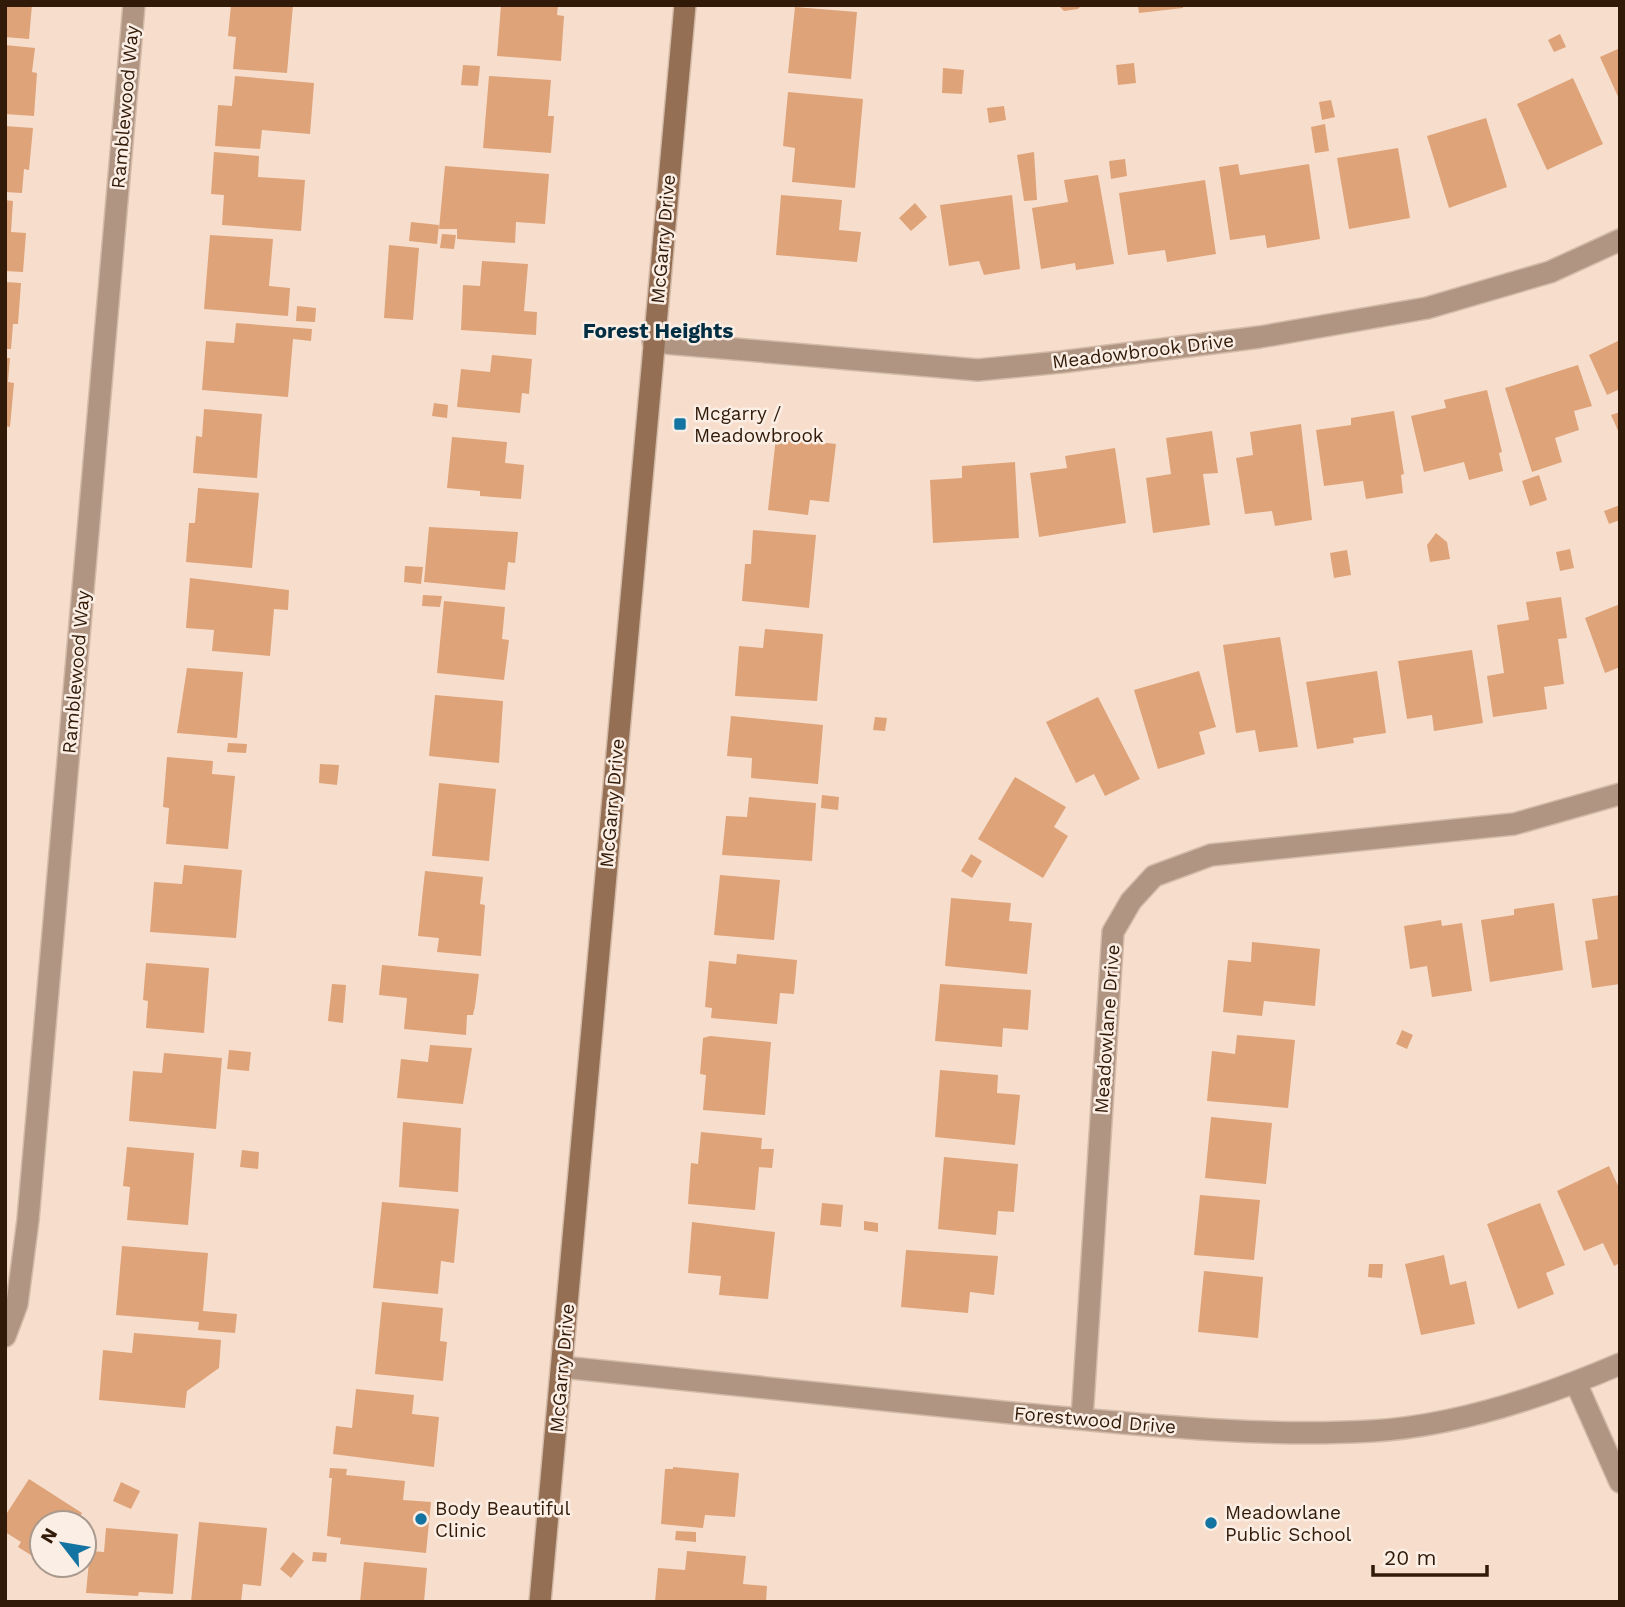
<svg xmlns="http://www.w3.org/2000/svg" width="1625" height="1607" font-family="'Work Sans',sans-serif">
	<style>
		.building { fill: #dea379 }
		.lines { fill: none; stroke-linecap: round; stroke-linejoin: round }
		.street-casing { stroke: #d3bba9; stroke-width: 24 }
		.secondary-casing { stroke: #d3bba9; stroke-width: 24 }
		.street { stroke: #b09583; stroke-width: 21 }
		.secondary { stroke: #956f54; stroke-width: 21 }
		.poi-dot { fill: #1474a1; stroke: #fbeee5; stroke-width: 2.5 }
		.labels { text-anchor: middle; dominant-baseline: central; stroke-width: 5; stroke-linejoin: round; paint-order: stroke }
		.street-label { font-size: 19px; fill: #311a08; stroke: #fbeee5 }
		.poi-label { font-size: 19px; fill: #311a08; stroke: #fbeee5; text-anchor: start }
		.neighbourhood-label { font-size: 21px; font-weight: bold; fill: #012e43; stroke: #fbeee5 }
	</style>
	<rect width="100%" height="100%" fill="#f7decc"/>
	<path class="building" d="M 5,5 L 32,5 L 29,39 L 5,37 Z
		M 231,5 L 293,5 L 287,73 L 233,69 L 236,37 L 228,36 Z
		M 501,5 L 558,5 L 557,15 L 564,16 L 561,61 L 497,56 Z
		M 1058,5 L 1082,5 L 1078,9 L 1064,11 Z
		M 1138,5 L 1183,5 L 1183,8 L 1139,13 Z
		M 795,7 L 857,12 L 851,79 L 788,73 Z
		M 1560,34 L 1566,47 L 1554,52 L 1548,40 Z
		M 5,45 L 35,48 L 32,72 L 37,73 L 34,116 L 5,114 Z
		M 1620,48 L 1620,101 L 1600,57 Z
		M 1134,63 L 1136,83 L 1118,85 L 1116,65 Z
		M 463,65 L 480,66 L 478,86 L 461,85 Z
		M 943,68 L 964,70 L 962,94 L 942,93 Z
		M 235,76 L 314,83 L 310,134 L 262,130 L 260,149 L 215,146 L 218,105 L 232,106 Z
		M 489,76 L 551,80 L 548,116 L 554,116 L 551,153 L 483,148 Z
		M 1573,78 L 1603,144 L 1547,170 L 1517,104 Z
		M 788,92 L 863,99 L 855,188 L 792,182 L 795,148 L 783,146 Z
		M 1331,100 L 1335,117 L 1322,120 L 1319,102 Z
		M 1004,106 L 1006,120 L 989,123 L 987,108 Z
		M 1486,118 L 1507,187 L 1449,208 L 1427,136 Z
		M 1325,124 L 1329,151 L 1315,153 L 1311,127 Z
		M 5,126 L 33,128 L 29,170 L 24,169 L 22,193 L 5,192 Z
		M 1398,148 L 1410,218 L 1349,229 L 1337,158 Z
		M 214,152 L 259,156 L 258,177 L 305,180 L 301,231 L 222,225 L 224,195 L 211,194 Z
		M 1034,152 L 1037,200 L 1024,201 L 1017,155 Z
		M 1125,159 L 1127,176 L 1111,179 L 1109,161 Z
		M 1238,164 L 1240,175 L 1309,164 L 1320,239 L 1267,248 L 1265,235 L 1230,240 L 1219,167 Z
		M 445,166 L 549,174 L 545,224 L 516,222 L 515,243 L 457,239 L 457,229 L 439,229 Z
		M 1098,175 L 1114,264 L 1076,270 L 1075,263 L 1041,269 L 1032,208 L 1068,202 L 1064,180 Z
		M 1205,180 L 1216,254 L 1167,262 L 1165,250 L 1128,255 L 1119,193 Z
		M 781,195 L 842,200 L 839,230 L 861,232 L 857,262 L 776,255 Z
		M 1012,195 L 1020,269 L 984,275 L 979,261 L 949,266 L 940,205 Z
		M 5,200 L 13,201 L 11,232 L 26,233 L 23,272 L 5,271 Z
		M 915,203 L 927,217 L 911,231 L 899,218 Z
		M 411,222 L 439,225 L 437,244 L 409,241 Z
		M 442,234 L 456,235 L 454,249 L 440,248 Z
		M 210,235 L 273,239 L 269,286 L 290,288 L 288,316 L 204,309 Z
		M 389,245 L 419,248 L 413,320 L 384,318 Z
		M 482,261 L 528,264 L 524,311 L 537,312 L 536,335 L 461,330 L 463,285 L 480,286 Z
		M 5,282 L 21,283 L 18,324 L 13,324 L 11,349 L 5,349 Z
		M 297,306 L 316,308 L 315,322 L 296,321 Z
		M 236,323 L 312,329 L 311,341 L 293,339 L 288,397 L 202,390 L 206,341 L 234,343 Z
		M 1620,340 L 1620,389 L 1607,395 L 1589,355 Z
		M 492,355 L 532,359 L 529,394 L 522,393 L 520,413 L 457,407 L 461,369 L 490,372 Z
		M 5,358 L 10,358 L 8,382 L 14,383 L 10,427 L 5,426 Z
		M 1578,365 L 1592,406 L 1574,411 L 1579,430 L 1555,438 L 1562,462 L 1532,472 L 1505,388 Z
		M 1487,390 L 1502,452 L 1499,453 L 1503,471 L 1469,480 L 1464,462 L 1424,472 L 1411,416 L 1446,408 L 1444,400 Z
		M 434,403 L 448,405 L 447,418 L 432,416 Z
		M 204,409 L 262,414 L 257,478 L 193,473 L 196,436 L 202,437 Z
		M 1394,411 L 1404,474 L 1401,475 L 1403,493 L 1366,499 L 1363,481 L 1324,486 L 1316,430 L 1351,425 L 1351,418 Z
		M 1620,412 L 1620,435 L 1611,415 Z
		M 1301,424 L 1312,520 L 1275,526 L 1272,511 L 1245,514 L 1236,458 L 1253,455 L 1250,432 Z
		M 1212,431 L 1218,473 L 1203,474 L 1210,525 L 1153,533 L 1146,478 L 1171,474 L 1166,438 Z
		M 452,437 L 507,442 L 505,463 L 524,465 L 521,499 L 480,496 L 480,491 L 447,488 Z
		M 776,437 L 836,444 L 829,502 L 810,500 L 808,515 L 768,510 Z
		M 1115,448 L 1126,523 L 1039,537 L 1030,473 L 1067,468 L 1065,456 Z
		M 1015,462 L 1019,538 L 933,543 L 930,480 L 962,478 L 962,466 Z
		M 1539,475 L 1547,500 L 1530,506 L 1522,481 Z
		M 198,488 L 259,493 L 252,568 L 186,562 L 189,523 L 195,523 Z
		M 1620,505 L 1620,520 L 1609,524 L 1604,511 Z
		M 429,527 L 518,532 L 515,563 L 508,562 L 505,590 L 424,582 Z
		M 753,530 L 816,535 L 809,608 L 742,601 L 745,564 L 751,564 Z
		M 1436,533 L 1447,542 L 1450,559 L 1430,562 L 1427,545 Z
		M 1570,549 L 1574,568 L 1560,571 L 1556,552 Z
		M 1347,550 L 1351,575 L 1334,578 L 1330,553 Z
		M 405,566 L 423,567 L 421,584 L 404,582 Z
		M 190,578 L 289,590 L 288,610 L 274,609 L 270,656 L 212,651 L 214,630 L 186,628 Z
		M 423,595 L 442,596 L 440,607 L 422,606 Z
		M 1561,597 L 1567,638 L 1558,639 L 1564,684 L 1544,687 L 1547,709 L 1493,717 L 1487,676 L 1504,673 L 1497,625 L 1529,620 L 1526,602 Z
		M 444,601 L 505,607 L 502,639 L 509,640 L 504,680 L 437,673 Z
		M 1620,604 L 1620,667 L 1605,673 L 1585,618 Z
		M 765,629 L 823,634 L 817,701 L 735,696 L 739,646 L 763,648 Z
		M 1280,637 L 1298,747 L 1259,752 L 1255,730 L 1236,733 L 1223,645 Z
		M 1472,650 L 1483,723 L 1434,731 L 1432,715 L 1407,719 L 1398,661 Z
		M 187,668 L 243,672 L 237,738 L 177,733 Z
		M 1199,671 L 1216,727 L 1199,732 L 1205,754 L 1158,769 L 1134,690 Z
		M 1377,671 L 1386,733 L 1353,738 L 1354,743 L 1317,749 L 1306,682 Z
		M 435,695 L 503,701 L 499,763 L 429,756 Z
		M 1098,697 L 1140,779 L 1105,796 L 1094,774 L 1076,783 L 1046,722 Z
		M 731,716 L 823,725 L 818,784 L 751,778 L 752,758 L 727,756 Z
		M 875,717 L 887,718 L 885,731 L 873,730 Z
		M 228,743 L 247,744 L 246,753 L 227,752 Z
		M 167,757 L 213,761 L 212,774 L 235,776 L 228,849 L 166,844 L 169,808 L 163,807 Z
		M 320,764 L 339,765 L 337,785 L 319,783 Z
		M 1015,777 L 1066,807 L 1054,827 L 1068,836 L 1043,878 L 978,839 Z
		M 439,783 L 496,789 L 489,861 L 432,856 Z
		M 822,795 L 839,797 L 838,810 L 821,808 Z
		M 749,797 L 816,803 L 812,861 L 722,855 L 726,816 L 747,817 Z
		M 971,854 L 982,861 L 972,878 L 961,871 Z
		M 184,865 L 242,870 L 236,938 L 150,932 L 154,882 L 182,884 Z
		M 425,871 L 483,877 L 480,904 L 485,905 L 481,956 L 437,952 L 439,938 L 418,936 Z
		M 720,875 L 780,880 L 774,940 L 714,935 Z
		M 1620,895 L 1620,984 L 1592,988 L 1585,941 L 1598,939 L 1592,899 Z
		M 951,898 L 1011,903 L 1009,921 L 1032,923 L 1027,974 L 945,966 Z
		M 1554,903 L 1563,970 L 1490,982 L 1481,920 L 1514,915 L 1514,909 Z
		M 1441,920 L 1442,926 L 1462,923 L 1472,991 L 1432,997 L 1427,966 L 1410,969 L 1404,926 Z
		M 1252,942 L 1320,949 L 1315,1006 L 1264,1001 L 1262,1016 L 1223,1012 L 1228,960 L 1251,962 Z
		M 737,954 L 797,960 L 794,994 L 780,993 L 777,1024 L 711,1018 L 712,1008 L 705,1007 L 709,961 L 736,964 Z
		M 146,963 L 209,968 L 204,1033 L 146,1028 L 148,1001 L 143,1000 Z
		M 382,965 L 479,974 L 475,1006 L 473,1015 L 467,1015 L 466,1035 L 404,1029 L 407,998 L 379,995 Z
		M 332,984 L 346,985 L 343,1023 L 328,1021 Z
		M 940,984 L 1031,990 L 1028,1030 L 1003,1028 L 1002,1047 L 935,1041 Z
		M 1402,1030 L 1413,1035 L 1407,1049 L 1396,1044 Z
		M 1237,1035 L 1295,1040 L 1288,1108 L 1207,1101 L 1212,1051 L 1235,1054 Z
		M 710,1036 L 771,1042 L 765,1115 L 703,1110 L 706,1075 L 700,1074 L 703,1038 Z
		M 430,1045 L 472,1048 L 463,1104 L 397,1098 L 401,1059 L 428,1062 Z
		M 229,1050 L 251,1052 L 249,1071 L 227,1069 Z
		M 164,1053 L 222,1058 L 216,1129 L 129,1121 L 133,1071 L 162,1073 Z
		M 940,1070 L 998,1075 L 997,1093 L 1020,1095 L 1015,1145 L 935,1137 Z
		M 1211,1117 L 1272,1123 L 1266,1184 L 1205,1178 Z
		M 403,1122 L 461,1128 L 458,1192 L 399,1187 Z
		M 701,1132 L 762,1138 L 761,1149 L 774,1149 L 772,1168 L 759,1167 L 755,1210 L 688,1204 L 691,1163 L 698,1164 Z
		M 127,1147 L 194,1153 L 188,1225 L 127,1220 L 130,1187 L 123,1186 Z
		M 242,1150 L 259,1152 L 258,1169 L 240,1167 Z
		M 944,1157 L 1018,1164 L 1014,1212 L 998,1211 L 996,1235 L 938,1229 Z
		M 1609,1166 L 1620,1190 L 1620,1263 L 1614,1266 L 1603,1243 L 1584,1251 L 1557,1191 Z
		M 1200,1195 L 1260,1200 L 1254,1260 L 1194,1255 Z
		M 382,1202 L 459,1209 L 454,1263 L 441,1261 L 438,1294 L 373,1288 Z
		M 822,1203 L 843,1205 L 841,1227 L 820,1225 Z
		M 1540,1203 L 1565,1265 L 1546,1273 L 1554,1294 L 1518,1309 L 1487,1224 Z
		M 864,1221 L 878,1223 L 878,1232 L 864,1230 Z
		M 692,1222 L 775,1232 L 768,1299 L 719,1295 L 721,1276 L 688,1273 Z
		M 122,1246 L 208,1253 L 203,1311 L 237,1314 L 235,1333 L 198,1330 L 199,1322 L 116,1315 Z
		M 906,1250 L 998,1256 L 994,1295 L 970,1292 L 968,1313 L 901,1307 Z
		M 1444,1255 L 1450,1285 L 1466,1281 L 1475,1324 L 1421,1335 L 1405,1264 Z
		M 1369,1264 L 1383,1264 L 1382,1278 L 1368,1277 Z
		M 1204,1271 L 1263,1277 L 1258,1338 L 1198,1332 Z
		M 382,1302 L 443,1308 L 440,1341 L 447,1342 L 443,1381 L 375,1374 Z
		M 134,1333 L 221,1340 L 219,1368 L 187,1391 L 185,1408 L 99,1400 L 103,1350 L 132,1353 Z
		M 356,1389 L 414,1395 L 412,1414 L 439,1417 L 434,1467 L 333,1454 L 336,1426 L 352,1428 Z
		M 673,1467 L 739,1473 L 735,1517 L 705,1515 L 703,1528 L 661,1524 L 665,1469 L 673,1469 Z
		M 330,1468 L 347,1469 L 346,1475 L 405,1481 L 403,1500 L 431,1502 L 426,1553 L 340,1544 L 341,1538 L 327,1536 L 332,1478 L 329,1478 Z
		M 29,1479 L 82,1513 L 76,1523 L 42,1523 L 42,1562 L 18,1547 L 21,1542 L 5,1532 L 5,1516 Z
		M 121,1482 L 140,1491 L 131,1509 L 113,1501 Z
		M 199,1522 L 267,1528 L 261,1586 L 243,1584 L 241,1602 L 191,1602 Z
		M 106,1528 L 178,1534 L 173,1594 L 139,1592 L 138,1596 L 86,1593 L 90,1551 L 104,1552 Z
		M 676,1531 L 696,1532 L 696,1542 L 675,1540 Z
		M 687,1551 L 746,1556 L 743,1584 L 767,1586 L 766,1602 L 655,1602 L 658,1568 L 685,1570 Z
		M 293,1552 L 304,1561 L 291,1578 L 280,1569 Z
		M 313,1552 L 327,1553 L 326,1562 L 312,1561 Z
		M 364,1562 L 427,1568 L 424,1602 L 360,1602 Z"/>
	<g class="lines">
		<defs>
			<path id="street" d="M 653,342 L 978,370 L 1061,362 L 1260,337 L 1427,308 L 1550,272 L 1620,240
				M 5,1336 L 17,1304 L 28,1220 L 134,5
				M 562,1367 C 712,1383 862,1399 1012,1413 C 1130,1423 1252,1438 1372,1431 C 1456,1426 1543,1397 1620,1364
				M 1576,1383 L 1620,1482
				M 1082,1419 L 1113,932 L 1131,901 L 1154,876 L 1211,855 L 1514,824 L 1620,794"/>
			<path id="secondary" d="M 540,1602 L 685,5"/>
		</defs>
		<use href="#street" class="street-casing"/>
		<use href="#secondary" class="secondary-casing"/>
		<use href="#street" class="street"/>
		<use href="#secondary" class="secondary"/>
	</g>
	<g class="poi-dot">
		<rect x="673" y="417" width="14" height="14" rx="3.5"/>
		<circle cx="421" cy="1519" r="7"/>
		<circle cx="1211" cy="1523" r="7"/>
	</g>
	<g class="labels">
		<g class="street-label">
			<text transform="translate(125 107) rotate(-85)">Ramblewood Way</text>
			<text transform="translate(663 239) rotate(-85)">McGarry Drive</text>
			<text transform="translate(1143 351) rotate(-7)">Meadowbrook Drive</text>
			<text transform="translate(76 672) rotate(-85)">Ramblewood Way</text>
			<text transform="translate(612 803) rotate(-85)">McGarry Drive</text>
			<text transform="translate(1107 1029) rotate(-86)">Meadowlane Drive</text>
			<text transform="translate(562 1368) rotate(-85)">McGarry Drive</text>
			<text transform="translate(1095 1420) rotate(5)">Forestwood Drive</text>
		</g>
		<g class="poi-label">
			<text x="694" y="413">Mcgarry /<tspan x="694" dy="22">Meadowbrook</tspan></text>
			<text x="435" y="1508">Body Beautiful<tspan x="435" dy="22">Clinic</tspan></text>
			<text x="1225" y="1512">Meadowlane<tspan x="1225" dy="22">Public School</tspan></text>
		</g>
		<g class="neighbourhood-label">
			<text x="658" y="330">Forest Heights</text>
		</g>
	</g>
	<rect width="1625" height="1607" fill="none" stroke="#311a08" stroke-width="14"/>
	<g transform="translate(63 1544) rotate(301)"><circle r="33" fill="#fbeee5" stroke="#aa998d" stroke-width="2"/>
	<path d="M0-5L12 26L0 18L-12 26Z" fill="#1474a1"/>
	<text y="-10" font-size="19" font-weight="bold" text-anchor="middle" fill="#311a08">N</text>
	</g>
	<path d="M1373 1565v10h114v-10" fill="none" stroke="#311a08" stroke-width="3.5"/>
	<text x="1384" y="1565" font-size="21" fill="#311a08" stroke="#fbeee5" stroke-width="5" paint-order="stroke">20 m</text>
</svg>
